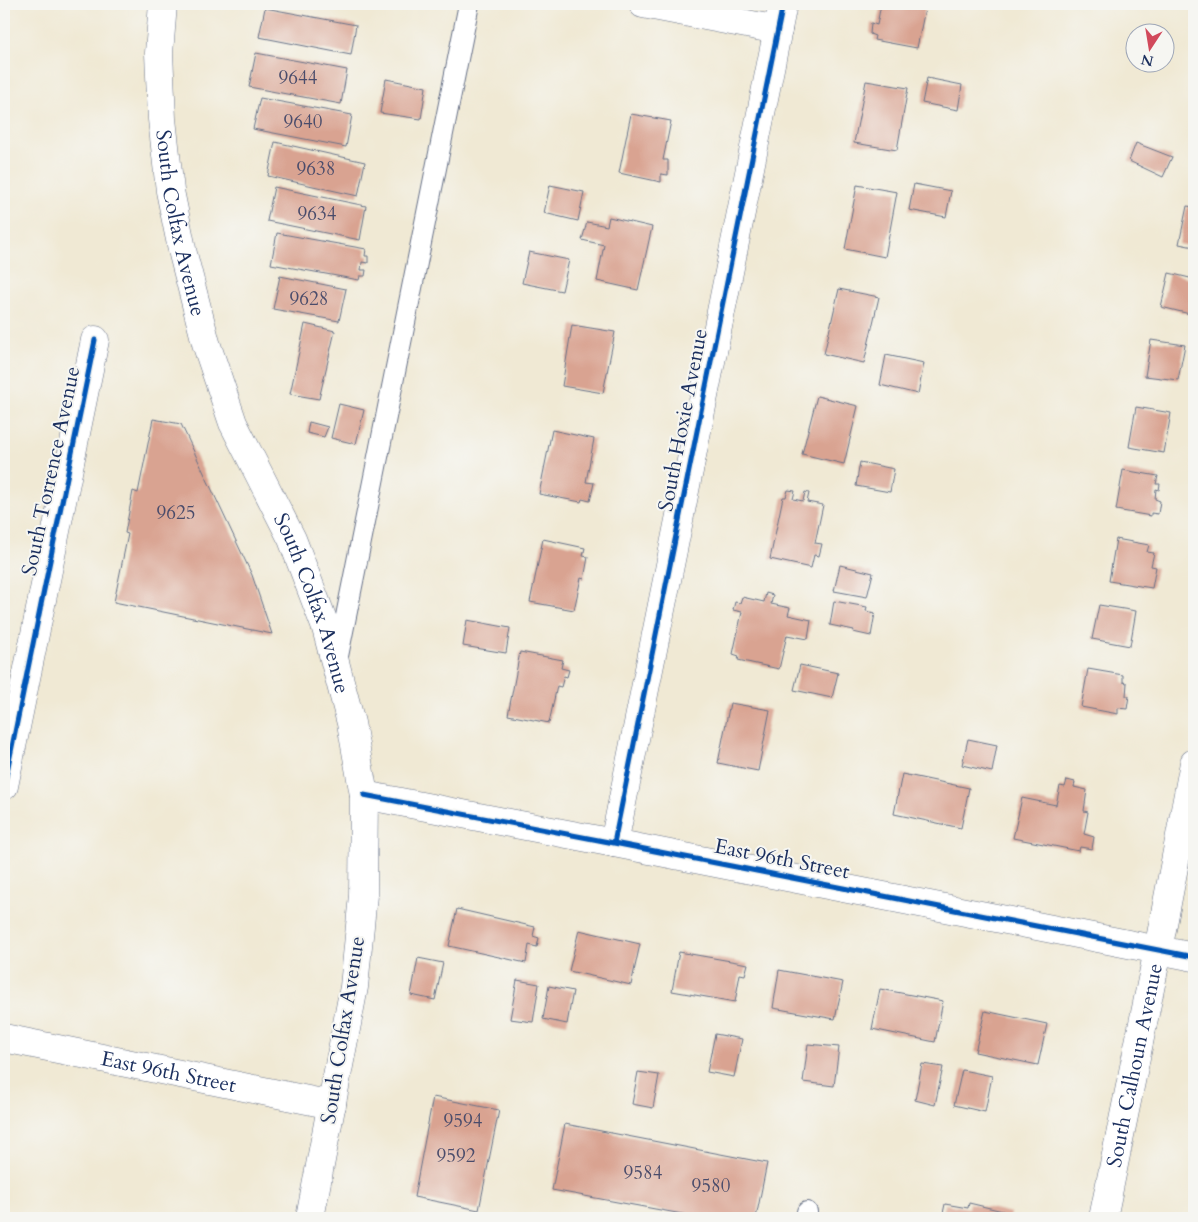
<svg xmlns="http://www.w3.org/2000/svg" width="1198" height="1222" font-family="Cardo,serif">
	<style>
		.building { fill: #d9a391 }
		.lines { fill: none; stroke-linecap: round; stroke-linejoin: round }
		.lane-casing { stroke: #667087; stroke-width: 22 }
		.street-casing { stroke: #667087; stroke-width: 29 }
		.secondary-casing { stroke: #667087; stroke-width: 29 }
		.lane { stroke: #fff; stroke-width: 20 }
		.street { stroke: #fff; stroke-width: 28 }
		.secondary { stroke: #fff; stroke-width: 28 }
		.cycleway-casing { stroke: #f6f6f2; stroke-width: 8 }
		.cycleway { stroke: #0057b8; stroke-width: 5 }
		.labels { text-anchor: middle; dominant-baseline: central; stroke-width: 4; stroke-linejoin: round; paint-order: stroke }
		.number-label { font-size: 19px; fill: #4a4c6b }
		.street-label { font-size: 21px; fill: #1b2f5e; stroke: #f6f6f2 }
	</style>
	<rect width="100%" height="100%" fill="#f6f6f2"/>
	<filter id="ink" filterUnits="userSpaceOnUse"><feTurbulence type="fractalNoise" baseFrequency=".02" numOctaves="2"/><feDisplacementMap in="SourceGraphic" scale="10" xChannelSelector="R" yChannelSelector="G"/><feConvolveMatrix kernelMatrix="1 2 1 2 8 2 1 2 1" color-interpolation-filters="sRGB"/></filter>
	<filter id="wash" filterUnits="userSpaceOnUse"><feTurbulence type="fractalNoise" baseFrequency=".0096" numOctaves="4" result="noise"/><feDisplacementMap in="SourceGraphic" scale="20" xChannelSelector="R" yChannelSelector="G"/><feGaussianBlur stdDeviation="1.12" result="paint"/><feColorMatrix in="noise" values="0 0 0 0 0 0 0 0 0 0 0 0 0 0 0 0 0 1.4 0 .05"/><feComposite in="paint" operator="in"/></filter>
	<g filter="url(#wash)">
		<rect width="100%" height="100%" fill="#f0e9d4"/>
		<g id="blocks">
			<path class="building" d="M 881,4 L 926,4 L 917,48 L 874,40 L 875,36 L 870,34 L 871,23 L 877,25 Z
				M 265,8 L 356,25 L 351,55 L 259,37 Z
				M 256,53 L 347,70 L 341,104 L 249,87 Z
				M 927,78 L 962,85 L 958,110 L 922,103 Z
				M 386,79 L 426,87 L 421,119 L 380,113 Z
				M 866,81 L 908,88 L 897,150 L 854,143 Z
				M 260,98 L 352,115 L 346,147 L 253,129 Z
				M 631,114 L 671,121 L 663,160 L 668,160 L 668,175 L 661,174 L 661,182 L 619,173 Z
				M 275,142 L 365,162 L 358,196 L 268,176 Z
				M 1136,143 L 1172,157 L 1163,177 L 1129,161 Z
				M 914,184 L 951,191 L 946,217 L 909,210 Z
				M 550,185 L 584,192 L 578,221 L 544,213 Z
				M 857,185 L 897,192 L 885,257 L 845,249 Z
				M 274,187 L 366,206 L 360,240 L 267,221 Z
				M 1187,206 L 1194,207 L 1194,247 L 1179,244 Z
				M 609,217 L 652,227 L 638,290 L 597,281 L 604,245 L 582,240 L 587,222 L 607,226 Z
				M 277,233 L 366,249 L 365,256 L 368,256 L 368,263 L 362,262 L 361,270 L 366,270 L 365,276 L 360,276 L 359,280 L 271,264 Z
				M 529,252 L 569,260 L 562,291 L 522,283 Z
				M 1169,273 L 1194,279 L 1194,315 L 1161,307 Z
				M 280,276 L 346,289 L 339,321 L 273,309 Z
				M 839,289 L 879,297 L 864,363 L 824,354 Z
				M 305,324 L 335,331 L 319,399 L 290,394 Z
				M 572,325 L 615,332 L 603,393 L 562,386 Z
				M 1151,340 L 1185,345 L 1178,380 L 1145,376 Z
				M 886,355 L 924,363 L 918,394 L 880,385 Z
				M 817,396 L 858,406 L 844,464 L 802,454 Z
				M 339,404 L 364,410 L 356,444 L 331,438 Z
				M 1136,407 L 1171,413 L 1164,453 L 1129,447 Z
				M 153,419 L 181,424 L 252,575 L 272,634 L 114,602 L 128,534 L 125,533 L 133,491 L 138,493 Z
				M 309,422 L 328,427 L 324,437 L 307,433 Z
				M 552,430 L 594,439 L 586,482 L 594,483 L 590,501 L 582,499 L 581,502 L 539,494 Z
				M 860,462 L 894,469 L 890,492 L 856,486 Z
				M 1123,470 L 1158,476 L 1156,484 L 1160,484 L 1159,490 L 1156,489 L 1155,499 L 1160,501 L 1158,514 L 1151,513 L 1151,516 L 1116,510 Z
				M 788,490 L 795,491 L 793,499 L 803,501 L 805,492 L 809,493 L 807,502 L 823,505 L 815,543 L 822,544 L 819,556 L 814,555 L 811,568 L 770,559 L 783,497 L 786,497 Z
				M 543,539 L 585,548 L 583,556 L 588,557 L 584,579 L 581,578 L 574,610 L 530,602 Z
				M 1116,539 L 1149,545 L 1147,552 L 1154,553 L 1151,566 L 1156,567 L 1152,588 L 1109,581 Z
				M 840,565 L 873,573 L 867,597 L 834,591 Z
				M 766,593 L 773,595 L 771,604 L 790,608 L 788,615 L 811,620 L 808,639 L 787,635 L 779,669 L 738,660 L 739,656 L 733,654 L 742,612 L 733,610 L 735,602 L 740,603 L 742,597 L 764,602 Z
				M 834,601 L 867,607 L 866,611 L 875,613 L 871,636 L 853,632 L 854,630 L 830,625 Z
				M 1099,605 L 1136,611 L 1130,646 L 1092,639 Z
				M 467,620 L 510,628 L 506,653 L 463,646 Z
				M 520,652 L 563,660 L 561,668 L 569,670 L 567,677 L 564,676 L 561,687 L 557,686 L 549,723 L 508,715 Z
				M 800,665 L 838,673 L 832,698 L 794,690 Z
				M 1088,669 L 1123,675 L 1123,682 L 1127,683 L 1126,696 L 1129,696 L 1127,709 L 1118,708 L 1118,714 L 1081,707 Z
				M 730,703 L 770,710 L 758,771 L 718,763 Z
				M 968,739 L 997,745 L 992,772 L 962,765 Z
				M 902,774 L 969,788 L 961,828 L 894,814 Z
				M 1067,780 L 1075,782 L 1074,787 L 1087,790 L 1084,811 L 1088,812 L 1084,834 L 1094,837 L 1092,849 L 1080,847 L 1079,851 L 1013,838 L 1022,798 L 1056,805 L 1060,786 L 1065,787 Z
				M 457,909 L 535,927 L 533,936 L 539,938 L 537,947 L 529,945 L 526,963 L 449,946 Z
				M 579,930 L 640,944 L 631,985 L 569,971 Z
				M 679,952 L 748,964 L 745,975 L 740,974 L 735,1002 L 672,991 Z
				M 418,958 L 443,963 L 435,1000 L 411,995 Z
				M 779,970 L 843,982 L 835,1019 L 773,1008 Z
				M 517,980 L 539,984 L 533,1022 L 510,1019 Z
				M 549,986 L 573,991 L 567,1024 L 543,1019 Z
				M 880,989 L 943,1001 L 935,1042 L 872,1029 Z
				M 985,1011 L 1047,1024 L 1038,1065 L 975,1052 Z
				M 715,1034 L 742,1039 L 734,1077 L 707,1072 Z
				M 808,1044 L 839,1047 L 834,1086 L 803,1082 Z
				M 922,1064 L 943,1067 L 935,1105 L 915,1100 Z
				M 962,1070 L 992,1076 L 985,1112 L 954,1105 Z
				M 638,1072 L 659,1075 L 653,1108 L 632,1104 Z
				M 433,1097 L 499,1110 L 479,1210 L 414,1197 Z
				M 565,1124 L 767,1163 L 756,1218 L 704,1218 L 552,1190 Z
				M 969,1203 L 1011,1213 L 1010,1218 L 942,1218 L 945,1204 L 968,1208 Z"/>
		</g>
	</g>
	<g filter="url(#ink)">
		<use href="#blocks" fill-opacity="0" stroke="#667087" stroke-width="1"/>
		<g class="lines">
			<defs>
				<path id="lane" d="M 337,661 L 469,4
					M 806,1218 L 807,1212"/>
				<g id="street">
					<path d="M 643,4 L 778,30"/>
					<path d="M 4,786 L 95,340"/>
					<path d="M 364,795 L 614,843 L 1194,957"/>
					<path d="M 614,843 L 783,4"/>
					<path id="s1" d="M 4,1038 L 332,1105"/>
					<path id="s2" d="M 1103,1218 L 1158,950 L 1194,763"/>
				</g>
				<g id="secondary">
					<path id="s3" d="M 163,4 L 159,53 L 162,119 L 170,191 L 183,254 L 206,343 L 233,423 L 292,539 L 326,628 L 351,723 L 364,795 L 363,895 L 354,987 L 310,1218"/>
				</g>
			</defs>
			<use href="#lane" class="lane-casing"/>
			<use href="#street" class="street-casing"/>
			<use href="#secondary" class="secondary-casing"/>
			<use href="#lane" class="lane"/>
			<use href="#street" class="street"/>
			<use href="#secondary" class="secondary"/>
			<defs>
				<path id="cycleway" d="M 4,786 L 95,340
					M 364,795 L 614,843 L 1194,957
					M 614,843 L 783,4"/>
			</defs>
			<use href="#cycleway" class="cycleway-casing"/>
			<use href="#cycleway" class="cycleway"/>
		</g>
	</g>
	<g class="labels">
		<g class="number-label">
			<text x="298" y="78">9644</text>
			<text x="303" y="122">9640</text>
			<text x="316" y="169">9638</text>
			<text x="317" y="214">9634</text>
			<text x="309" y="299">9628</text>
			<text x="176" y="513">9625</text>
			<text x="463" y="1121">9594</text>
			<text x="456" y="1156">9592</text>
			<text x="643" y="1173">9584</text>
			<text x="711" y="1186">9580</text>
		</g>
		<g class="street-label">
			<text stroke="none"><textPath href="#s3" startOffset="221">South Colfax Avenue</textPath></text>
			<text transform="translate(683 420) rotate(-79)">South Hoxie Avenue</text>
			<text transform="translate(51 471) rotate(-78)">South Torrence Avenue</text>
			<text stroke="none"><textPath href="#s3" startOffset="626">South Colfax Avenue</textPath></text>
			<text transform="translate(782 859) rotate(11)">East 96th Street</text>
			<text transform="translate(343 1030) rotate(-81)">South Colfax Avenue</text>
			<text stroke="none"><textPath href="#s2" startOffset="156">South Calhoun Avenue</textPath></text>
			<text stroke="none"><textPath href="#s1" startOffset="168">East 96th Street</textPath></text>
		</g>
	</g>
	<rect width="1198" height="1222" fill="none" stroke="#f6f6f2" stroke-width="20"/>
	<g transform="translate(1150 48) rotate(192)"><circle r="24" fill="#f6f6f2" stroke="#9ea6b7"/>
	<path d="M0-4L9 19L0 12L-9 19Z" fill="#d1495b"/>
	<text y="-8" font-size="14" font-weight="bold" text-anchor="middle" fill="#1b2f5e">N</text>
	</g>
</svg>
